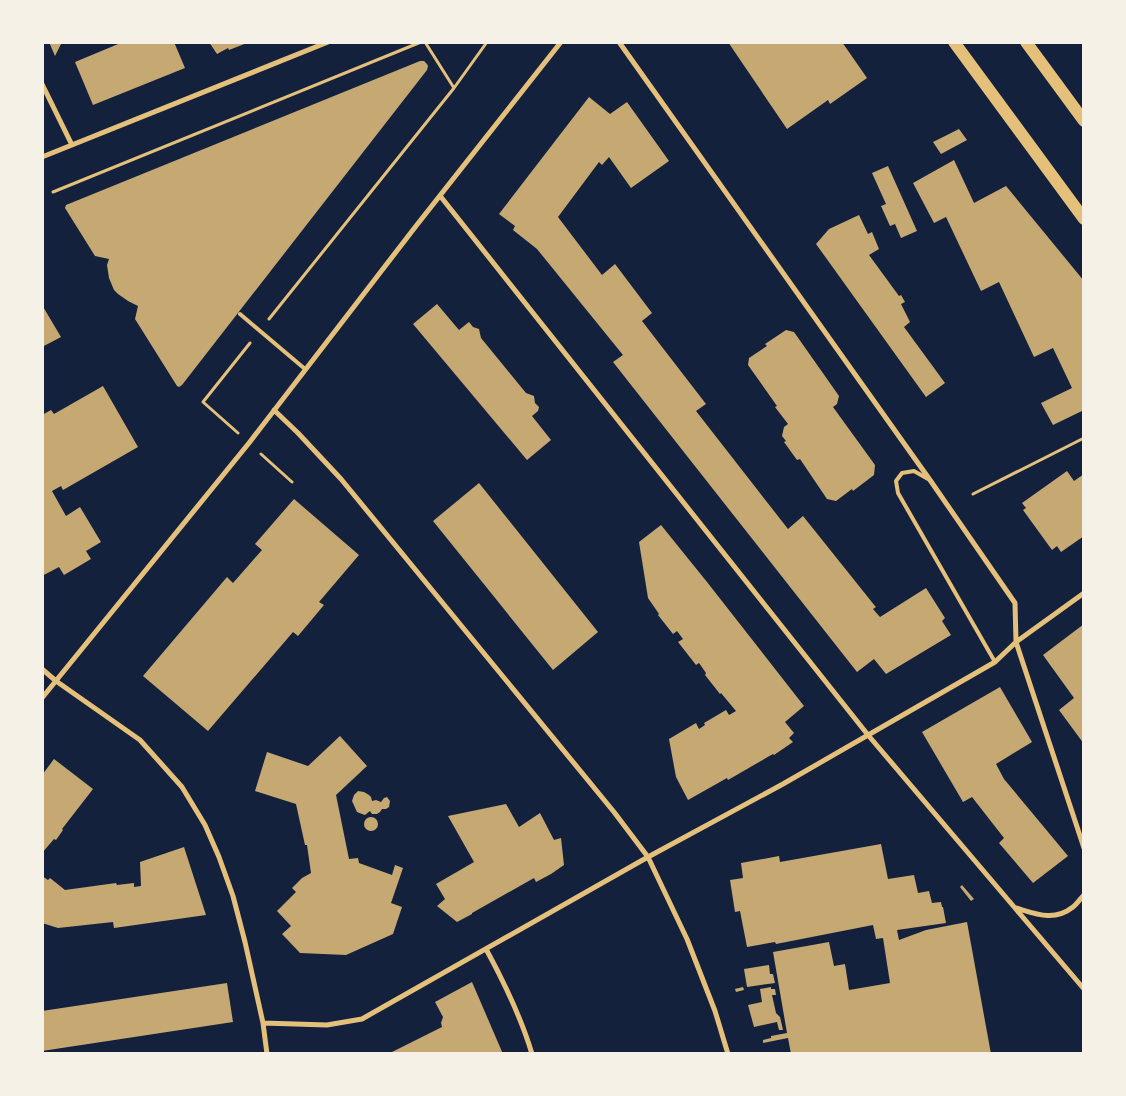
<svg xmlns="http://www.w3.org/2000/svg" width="1126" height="1096" font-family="Raleway,sans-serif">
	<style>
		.building { fill: #c6a872 }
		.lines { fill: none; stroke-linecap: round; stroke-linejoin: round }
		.path { stroke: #e5c07b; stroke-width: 3 }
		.service { stroke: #e5c07b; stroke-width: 4 }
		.minor { stroke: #e5c07b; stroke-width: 5 }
		.primary { stroke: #e5c07b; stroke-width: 12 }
	</style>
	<rect width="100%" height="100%" fill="#14213d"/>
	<path class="building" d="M 49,42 L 62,42 L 55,56 Z
		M 123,42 L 174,42 L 185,68 L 93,105 L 75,62 Z
		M 209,42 L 247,42 L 247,43 L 229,50 L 228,48 L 217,54 Z
		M 728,42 L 842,42 L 867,78 L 830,104 L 828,100 L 787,129 Z
		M 420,61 L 424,61 L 427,64 L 428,66 L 427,70 L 182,385 L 179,387 L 177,386 L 135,319 L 138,306 L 128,301 L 118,294 L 114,290 L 109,278 L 107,265 L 109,259 L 95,256 L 65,208 L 66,205 Z
		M 589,97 L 610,114 L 627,102 L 669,161 L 631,188 L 609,157 L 602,165 L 599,162 L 558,217 L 602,275 L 615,264 L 652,313 L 642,321 L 706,404 L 696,411 L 788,529 L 803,516 L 875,606 L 876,607 L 873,609 L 880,617 L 926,588 L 945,618 L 942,621 L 951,635 L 886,674 L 874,659 L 857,672 L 613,362 L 623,355 L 537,249 L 513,230 L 515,226 L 499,214 Z
		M 959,129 L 967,140 L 941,154 L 933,142 Z
		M 954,160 L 974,203 L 1006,186 L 1084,281 L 1084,410 L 1053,425 L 1041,403 L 1072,388 L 1053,348 L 1034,357 L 999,282 L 981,291 L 946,217 L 934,223 L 913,183 Z
		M 888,166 L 917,231 L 901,238 L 895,224 L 890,226 L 881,206 L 886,204 L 872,173 Z
		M 859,215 L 868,234 L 872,232 L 879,249 L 869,255 L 899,296 L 901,295 L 905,302 L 901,304 L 910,322 L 904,327 L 945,383 L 926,397 L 816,244 L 829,229 Z
		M 437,304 L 459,330 L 469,322 L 473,327 L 479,329 L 481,338 L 526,393 L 534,396 L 535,403 L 539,407 L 538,411 L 532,416 L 551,440 L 527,460 L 413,324 Z
		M 42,305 L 61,337 L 42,347 Z
		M 786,330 L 794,332 L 839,396 L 837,404 L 833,407 L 875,465 L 874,475 L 853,491 L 852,489 L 836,501 L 827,499 L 800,459 L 797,460 L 784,442 L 786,441 L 782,436 L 784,427 L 788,424 L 775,407 L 777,406 L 748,365 L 749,358 L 767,346 L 765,344 Z
		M 103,386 L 138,447 L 63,490 L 61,486 L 52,491 L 66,516 L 80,507 L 101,542 L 86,551 L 91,559 L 64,575 L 59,567 L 42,576 L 42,415 L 51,410 L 54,414 Z
		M 1067,471 L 1074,481 L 1084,474 L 1084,536 L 1061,552 L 1057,546 L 1052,550 L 1023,510 L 1026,508 L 1022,503 Z
		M 479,483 L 598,632 L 553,670 L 433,521 Z
		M 294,499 L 359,555 L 319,602 L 324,605 L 298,636 L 293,632 L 208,731 L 143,676 L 227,577 L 233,583 L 262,550 L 255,544 Z
		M 661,525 L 707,582 L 804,706 L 785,722 L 794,733 L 789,738 L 793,742 L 774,755 L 773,754 L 728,780 L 727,778 L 688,800 L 676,777 L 669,739 L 696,723 L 699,729 L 705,725 L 704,723 L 726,710 L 729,715 L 736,711 L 721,693 L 720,694 L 705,675 L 706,673 L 699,663 L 696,665 L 678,642 L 683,639 L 677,631 L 673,634 L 658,615 L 659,614 L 648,598 L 639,542 Z
		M 1084,624 L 1084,744 L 1059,710 L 1074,698 L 1043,655 Z
		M 1000,687 L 1032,742 L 996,764 L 1004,779 L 1068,856 L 1033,883 L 999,843 L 1004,838 L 972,797 L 963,802 L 922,732 Z
		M 340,736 L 367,766 L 336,795 L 349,859 L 358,858 L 359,863 L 392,875 L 395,865 L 403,868 L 391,903 L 402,907 L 393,934 L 346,955 L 300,953 L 282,934 L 291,926 L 277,911 L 296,892 L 292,888 L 302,878 L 311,873 L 307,845 L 305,845 L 296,804 L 255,791 L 267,752 L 308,766 Z
		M 54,759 L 93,789 L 62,829 L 63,830 L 56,840 L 54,839 L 42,853 L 42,775 Z
		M 358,791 L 364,792 L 369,795 L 371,797 L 372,801 L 376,800 L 381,802 L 384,798 L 387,797 L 390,801 L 389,807 L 386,809 L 382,809 L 380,812 L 377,814 L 372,814 L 370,811 L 365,815 L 362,814 L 357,812 L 352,801 L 354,795 Z
		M 506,804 L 519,827 L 540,813 L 554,840 L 561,838 L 564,865 L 551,874 L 536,882 L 534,878 L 472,913 L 472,914 L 457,922 L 437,906 L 445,899 L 436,884 L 474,862 L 448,816 Z
		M364 824a7 7 0 1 1 14 0a7 7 0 1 1-14 0Z
		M 881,844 L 888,879 L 914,875 L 918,893 L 929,891 L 932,903 L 941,902 L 942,907 L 943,907 L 946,923 L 897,930 L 899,940 L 926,930 L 967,922 L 991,1054 L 791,1054 L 788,1038 L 763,1043 L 763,1040 L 771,1038 L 771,1036 L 787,1033 L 773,952 L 829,942 L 834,966 L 845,964 L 849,990 L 890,983 L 883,938 L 876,939 L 873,925 L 776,944 L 775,942 L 747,947 L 740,911 L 735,912 L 730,880 L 743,878 L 741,863 L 779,856 L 780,862 Z
		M 184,847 L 206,915 L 114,928 L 113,922 L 58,928 L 42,923 L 42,876 L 48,880 L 50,878 L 65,890 L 116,883 L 117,885 L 134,883 L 134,887 L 141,886 L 140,862 Z
		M 962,885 L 974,899 L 971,901 L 960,887 Z
		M 769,965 L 770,974 L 773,974 L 775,983 L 747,987 L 744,969 Z
		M 472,982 L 503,1054 L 388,1054 L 442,1027 L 441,1023 L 443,1017 L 435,1002 Z
		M 227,983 L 233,1022 L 42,1051 L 42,1011 Z
		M 743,987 L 744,990 L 736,992 L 735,989 Z
		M 771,987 L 771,989 L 775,989 L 776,995 L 772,995 L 776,1013 L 780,1017 L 783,1030 L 779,1030 L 777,1022 L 754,1027 L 748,1005 L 762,1002 L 760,989 Z"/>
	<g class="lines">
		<path class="path" d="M 425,42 L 454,88
			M 53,192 L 421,42
			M 269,319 L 454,88 L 487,42
			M 238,433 L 203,402 L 250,343
			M 261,454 L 292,482
			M 973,494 L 1084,438"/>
		<path class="service" d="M 240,314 L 305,369
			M 928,479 L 914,471 L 902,473 L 896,481 L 898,493 L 995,662"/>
		<path class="minor" d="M 619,42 L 930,480 L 1015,603 L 1016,642 L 1084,848
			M 42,84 L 72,145
			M 42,157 L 328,42
			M 441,197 L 868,735 L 1015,908 L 1084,989
			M 274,410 L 298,433 L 341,479 L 614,812 L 648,857 L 657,876 L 687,939 L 715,1011 L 728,1054
			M 42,669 L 56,681 L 140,740 L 182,787 L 205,825 L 219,857 L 233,896 L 245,942 L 263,1023 L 267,1054
			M 42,698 L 249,443 L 416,226 L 561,42
			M 1016,908 C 1036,914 1054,922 1073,907 C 1077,904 1080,899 1084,895
			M 486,949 C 504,982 521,1017 532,1054
			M 263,1023 L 327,1025 L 362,1019 L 648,857 L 783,784 L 995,662 L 1016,642 L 1084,593"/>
		<path class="primary" d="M 954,42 L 1084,219
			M 1026,42 L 1084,121"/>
	</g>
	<rect width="1126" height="1096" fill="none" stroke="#f6f1e7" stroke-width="88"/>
</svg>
